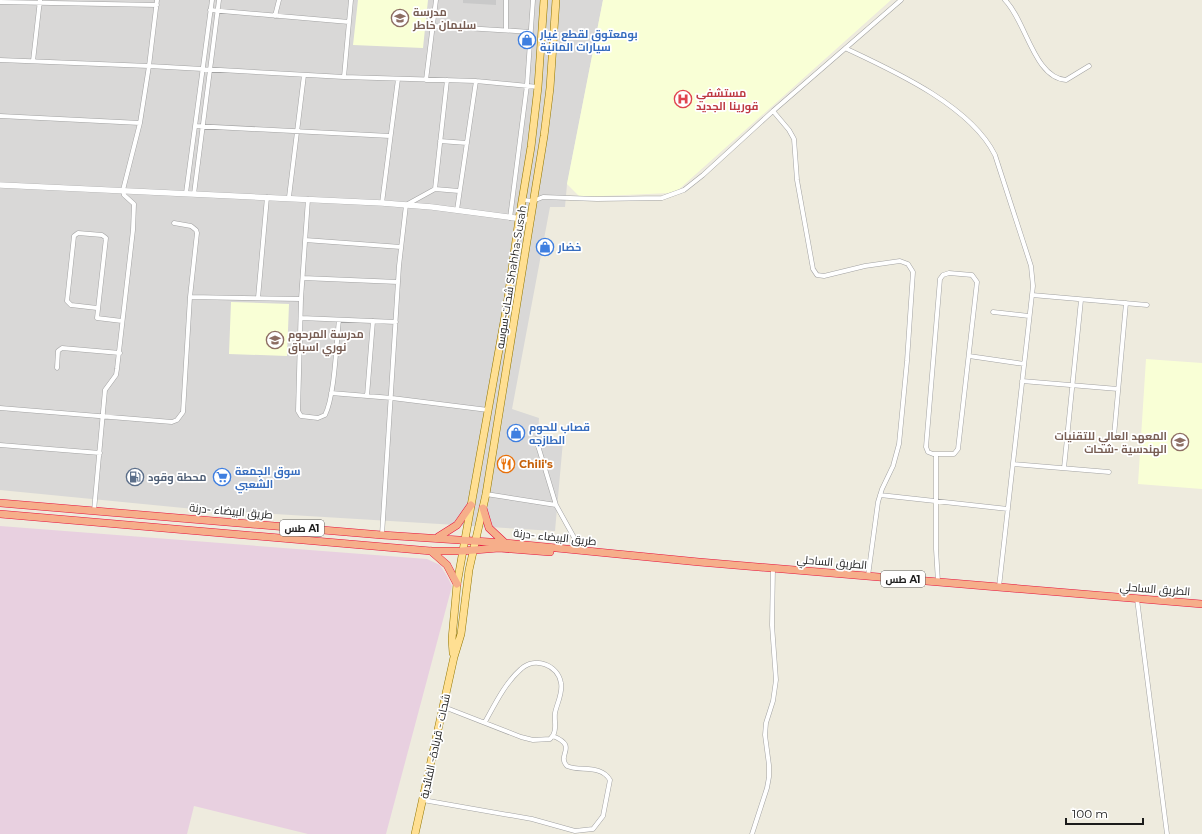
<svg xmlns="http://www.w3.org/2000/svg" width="1202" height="834" font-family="Montserrat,Cairo,sans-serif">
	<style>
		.residential { fill: #d9d8d7 }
		.industrial { fill: #e8d0e0 }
		.education { fill: #f9ffd6 }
		.religious { fill: #c9c9c9 }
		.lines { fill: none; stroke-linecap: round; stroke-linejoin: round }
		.minor-casing { stroke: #a2a2a2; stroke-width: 5 }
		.tertiary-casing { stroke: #a2a2a2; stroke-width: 6 }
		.primary-casing { stroke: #917500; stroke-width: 8 }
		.trunk-casing { stroke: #e5123d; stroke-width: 8 }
		.minor { stroke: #fff; stroke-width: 4 }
		.tertiary { stroke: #fff; stroke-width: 5.5 }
		.primary { stroke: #ffdf92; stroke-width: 7 }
		.trunk { stroke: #f6ae8a; stroke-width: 7 }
		.labels { text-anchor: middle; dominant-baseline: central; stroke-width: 3.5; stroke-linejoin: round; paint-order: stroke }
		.shield { fill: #fff; stroke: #5f5f5f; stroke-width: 1 }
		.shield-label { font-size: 10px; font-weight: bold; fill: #1b1b1b }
		.education-label { font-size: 11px; font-weight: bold; fill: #785e54; stroke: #fff; text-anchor: start }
		.shop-label { font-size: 11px; font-weight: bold; fill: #366cbe; stroke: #fff; text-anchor: start }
		.health-label { font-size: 11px; font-weight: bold; fill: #be3a42; stroke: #fff; text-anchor: start }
		.street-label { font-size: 11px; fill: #1b1b1b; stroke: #fff }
		.food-label { font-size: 11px; font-weight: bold; fill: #c56008; stroke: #fff; text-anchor: start }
		.service-label { font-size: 11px; font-weight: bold; fill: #4e5e75; stroke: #fff; text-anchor: start }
	</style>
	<rect width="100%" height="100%" fill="#eeebde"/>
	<path class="residential" d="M 0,0 L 603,0 L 567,184 L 565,207 L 550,207 L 512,409 L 539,418 L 538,436 L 563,441 L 555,531 L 194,509 L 0,490 Z"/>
	<path class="industrial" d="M 0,526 L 427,559 L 440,565 L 447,576 L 452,586 L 386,834 L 308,834 L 194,806 L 187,834 L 0,834 Z"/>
	<path class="education" d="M 358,0 L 428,0 L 423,48 L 353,45 Z
		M 603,0 L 891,0 L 677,191 L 670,193 L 580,197 L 567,184 Z
		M 231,302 L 289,304 L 287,356 L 229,354 Z
		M 1146,359 L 1202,363 L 1202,489 L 1138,484 Z"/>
	<path class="religious" d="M 463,0 L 496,0 L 496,5 L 463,3 Z"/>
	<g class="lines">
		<defs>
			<path id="minor" d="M 157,0 L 149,66 L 344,77 L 476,81 L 538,87
				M 1005,0 C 1026,21 1034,78 1066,80 L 1089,66
				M 0,2 L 157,5
				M 210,10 L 349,22
				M 275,16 L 279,0
				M 433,26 L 531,32
				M 506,30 L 506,0
				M 847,49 C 894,71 971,106 995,155 L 1031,266 L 1033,286 L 999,587
				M 0,60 L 149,66 L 140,123 L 123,190 L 124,195 L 134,204 L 133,230 L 117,369 L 116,375 L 105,390 L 94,511
				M 33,61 L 40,0
				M 344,77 L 351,0
				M 426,80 L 436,0
				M 773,111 L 789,130 L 794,139 L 797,180 L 813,269 L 817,275 L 824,276 L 865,266 L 900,261 L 908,264 L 913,272 L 907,361 L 899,444 L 893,466 L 882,489 L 878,502 L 868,576
				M 0,116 L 140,123
				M 195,126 L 390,136
				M 440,141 L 467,143
				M 435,189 L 447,80
				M 186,193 L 212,0
				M 194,194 L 219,0
				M 289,197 L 304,75
				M 308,199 L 301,299 L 298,411 L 301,416 L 318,418 L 325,415 C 335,395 336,344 339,320
				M 523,200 L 533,201 L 543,197 L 597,199 L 662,198 L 684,190 L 703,175 L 773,111 L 901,0
				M 382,203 L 398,79
				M 457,210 L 476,81
				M 510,218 L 527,85 L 533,0
				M 305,240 L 401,247
				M 949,273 L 972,275 L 977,282 L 958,449 L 954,454 L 933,454 L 928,452 L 926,447 L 940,279 L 943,275 Z
				M 303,278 L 398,282
				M 1032,295 L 1147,305
				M 190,297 L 301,299
				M 258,298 L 267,197
				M 97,308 L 71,305 L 67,301 L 74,236 L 78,233 L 102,235 L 106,238 L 97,318 L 122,321
				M 993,312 L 1029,316
				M 301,318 L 396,322
				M 969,356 L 1024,364
				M 57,368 L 58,351 L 62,348 L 120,353
				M 1022,381 L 1118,389
				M 331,393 L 392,398 L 488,410
				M 367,396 L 373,321
				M 0,408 L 172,422 L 177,420 L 183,412 L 190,297 L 197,233 L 196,230 L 191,226 L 174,223
				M 1114,436 L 1126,303
				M 0,445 L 100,453
				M 936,454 L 936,549 L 938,582
				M 1013,464 L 1109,472
				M 1064,468 L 1081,300
				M 486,494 L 556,505 L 536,439
				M 880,495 L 1008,509
				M 556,505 L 581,550
				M 382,535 L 399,266 L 406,205 L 435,189 L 459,191
				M 1137,599 L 1167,834
				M 444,707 L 521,737 L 533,740 L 550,739 C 558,732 554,722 555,713 C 557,703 563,693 561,683 C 558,665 535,656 521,669 C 505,683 495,704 485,722
				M 423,800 L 532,819 L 575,831 L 593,829 L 603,816 L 610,780 C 601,764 580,772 567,766 C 556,754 579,747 553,736
				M 752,834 L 767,788 L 769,777 L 769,765 L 765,735 L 766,723 L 773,701 L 776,680 L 772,625 L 773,568"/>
			<path id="tertiary" d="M 0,185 L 382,203 L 432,207 L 530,220"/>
			<path id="primary" d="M 453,653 L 452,639 L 457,584 L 507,305 L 519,219 L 531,147 L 538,87 L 544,0
				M 415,834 L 454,657 L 461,634 L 469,570 L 486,494 L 544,136 L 550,88 L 556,0"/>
			<path id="trunk" d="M 0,503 L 382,535 L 505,543 L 699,562 L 1202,604
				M 483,508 L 489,528 L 505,543
				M 0,514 L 431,551 L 462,551 L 499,548 L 550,552
				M 438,537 L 457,525 L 471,505
				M 431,551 L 447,565 L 457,584"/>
		</defs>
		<use href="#minor" class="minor-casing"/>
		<use href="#tertiary" class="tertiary-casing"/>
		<use href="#primary" class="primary-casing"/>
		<use href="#trunk" class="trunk-casing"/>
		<use href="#minor" class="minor"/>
		<use href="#tertiary" class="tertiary"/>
		<use href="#primary" class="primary"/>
		<use href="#trunk" class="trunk"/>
	</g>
	<defs>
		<symbol id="school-ring" viewBox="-11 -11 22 22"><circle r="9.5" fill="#fff" stroke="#8d6e63" stroke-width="1.5"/><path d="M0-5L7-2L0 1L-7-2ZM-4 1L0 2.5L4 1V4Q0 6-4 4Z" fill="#8d6e63"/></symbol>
		<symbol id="shop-ring" viewBox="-11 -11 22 22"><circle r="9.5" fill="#fff" stroke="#3f7fe0" stroke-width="1.5"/><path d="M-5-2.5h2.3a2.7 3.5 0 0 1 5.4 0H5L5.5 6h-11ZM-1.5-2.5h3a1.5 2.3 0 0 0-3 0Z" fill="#3f7fe0"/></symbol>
		<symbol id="hospital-ring" viewBox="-11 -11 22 22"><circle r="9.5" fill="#fff" stroke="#e0444e" stroke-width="1.5"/><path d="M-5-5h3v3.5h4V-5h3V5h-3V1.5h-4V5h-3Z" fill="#e0444e"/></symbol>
		<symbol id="university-ring" viewBox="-11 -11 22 22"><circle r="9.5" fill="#fff" stroke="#8d6e63" stroke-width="1.5"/><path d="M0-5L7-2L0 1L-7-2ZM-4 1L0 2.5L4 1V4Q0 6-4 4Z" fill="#8d6e63"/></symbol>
		<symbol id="restaurant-ring" viewBox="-11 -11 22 22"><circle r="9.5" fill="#fff" stroke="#e8710a" stroke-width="1.5"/><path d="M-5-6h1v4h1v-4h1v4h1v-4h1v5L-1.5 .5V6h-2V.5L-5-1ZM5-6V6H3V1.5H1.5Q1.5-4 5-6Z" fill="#e8710a"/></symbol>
		<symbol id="fuel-ring" viewBox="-11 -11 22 22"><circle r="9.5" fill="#fff" stroke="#5c6f8a" stroke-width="1.5"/><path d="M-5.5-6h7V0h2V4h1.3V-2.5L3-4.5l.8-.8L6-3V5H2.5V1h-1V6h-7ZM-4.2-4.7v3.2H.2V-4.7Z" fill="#5c6f8a"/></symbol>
		<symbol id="supermarket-ring" viewBox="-11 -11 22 22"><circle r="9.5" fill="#fff" stroke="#3f7fe0" stroke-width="1.5"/><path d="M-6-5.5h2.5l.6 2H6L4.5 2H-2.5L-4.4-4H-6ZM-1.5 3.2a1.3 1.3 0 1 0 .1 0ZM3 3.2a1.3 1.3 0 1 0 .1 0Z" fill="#3f7fe0"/></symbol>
	</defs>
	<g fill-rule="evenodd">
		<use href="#school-ring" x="390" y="8" width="20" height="20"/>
		<use href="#shop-ring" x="517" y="30" width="20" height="20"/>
		<use href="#hospital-ring" x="673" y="89" width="20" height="20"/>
		<use href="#shop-ring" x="535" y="237" width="20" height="20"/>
		<use href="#school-ring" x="265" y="330" width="20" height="20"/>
		<use href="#shop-ring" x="506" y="423" width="20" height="20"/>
		<use href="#university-ring" x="1170" y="432" width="20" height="20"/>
		<use href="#restaurant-ring" x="496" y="454" width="20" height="20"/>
		<use href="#fuel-ring" x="125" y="467" width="20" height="20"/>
		<use href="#supermarket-ring" x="212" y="467" width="20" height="20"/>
	</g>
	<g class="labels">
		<g class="shield">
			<rect x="280" y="520" width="44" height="16" rx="3"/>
			<rect x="881" y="571" width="44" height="16" rx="3"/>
		</g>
		<g class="shield-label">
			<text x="302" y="528">طس A1</text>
			<text x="903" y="579">طس A1</text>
		</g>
		<g class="education-label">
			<text x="413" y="12">مدرسة<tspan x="413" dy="13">سليمان خاطر</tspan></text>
			<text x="288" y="334">مدرسة المرحوم<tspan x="288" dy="13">نوري اسباق</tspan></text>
			<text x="1167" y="436" text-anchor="end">المعهد العالي للتقنيات<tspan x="1167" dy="13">الهندسية -شحات</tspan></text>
		</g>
		<g class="shop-label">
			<text x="540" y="34">بومعتوق لقطع غيار<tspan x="540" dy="13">سيارات المانية</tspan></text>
			<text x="558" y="247">خضار</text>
			<text x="529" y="427">قصاب للحوم<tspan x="529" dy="13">الطازجه</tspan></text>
			<text x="235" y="471">سوق الجمعة<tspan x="235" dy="13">الشعبي</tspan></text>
		</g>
		<g class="health-label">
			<text x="696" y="93">مستشفي<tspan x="696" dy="13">قورينا الجديد</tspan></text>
		</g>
		<g class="street-label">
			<text transform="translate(511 277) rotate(-81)">شحات-سوسه Shahha-Susah</text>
			<text transform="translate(231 511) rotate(5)">طريق البيضاء -درنة</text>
			<text transform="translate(555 537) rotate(6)">طريق البيضاء -درنة</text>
			<text transform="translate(832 562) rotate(5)">الطريق الساحلي</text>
			<text transform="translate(1155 589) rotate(4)">الطريق الساحلي</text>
			<text transform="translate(435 746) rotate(-78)">شحات - قرنادة- الفائدية</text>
		</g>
		<g class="food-label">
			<text x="519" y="464">Chili's</text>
		</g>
		<g class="service-label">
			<text x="148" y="477">محطة وقود</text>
		</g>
	</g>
	<path d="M1066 818v6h77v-6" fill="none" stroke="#1b1b1b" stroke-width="2"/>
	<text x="1072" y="818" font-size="12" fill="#1b1b1b" stroke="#ffffff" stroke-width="3" paint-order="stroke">100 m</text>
</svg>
